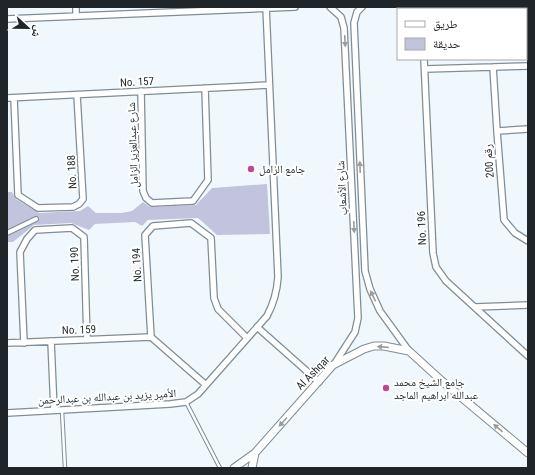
<svg xmlns="http://www.w3.org/2000/svg" width="535" height="475" font-family="'Roboto Condensed','Noto Naskh Arabic',sans-serif">
	<style>
		.green { fill: #c2c4dd }
		.lines { fill: none; stroke-linecap: round; stroke-linejoin: round }
		.service-casing { stroke: #7e8d98; stroke-width: 4.5 }
		.pedestrian-casing { stroke: #7e8d98; stroke-width: 6 }
		.minor-casing { stroke: #7e8d98; stroke-width: 8 }
		.tertiary-casing { stroke: #7e8d98; stroke-width: 9 }
		.service { stroke: #fff; stroke-width: 2.5 }
		.pedestrian { stroke: #fff; stroke-width: 4 }
		.minor { stroke: #fff; stroke-width: 5.5 }
		.tertiary { stroke: #fff; stroke-width: 7 }
		.oneway { fill: #9a9d9f }
		.poi-dot { fill: #c34695; stroke: #fff; stroke-width: 1.5 }
		.labels { text-anchor: middle; dominant-baseline: central; stroke-width: 4; stroke-linejoin: round; paint-order: stroke }
		.street-label { font-size: 11px; fill: #1f2529; stroke: #fff }
		.poi-label { font-size: 11px; fill: #1f2529; stroke: #fff; text-anchor: start }
	</style>
	<rect width="100%" height="100%" fill="#f1f8fd"/>
	<path class="green" d="M 267,184 L 270,234 L 217,235 L 198,218 L 148,220 L 142,226 L 135,222 L 95,224 L 89,230 L 71,223 L 34,225 L 13,242 L 7,242 L 7,192 L 12,192 L 16,199 L 39,213 L 80,211 L 88,206 L 96,213 L 121,213 L 132,211 L 143,202 L 150,207 L 196,205 L 212,188 Z"/>
	<g class="lines">
		<defs>
			<path id="service" d="M 186,402 L 220,468
				M 62,411 L 65,468"/>
			<path id="pedestrian" d="M 7,233 L 36,219"/>
			<path id="minor" d="M 76,7 L 76,16
				M 330,7 L 341,17 L 344,28 L 358,318 L 355,332 L 335,363
				M 362,7 L 357,12 L 354,23 L 365,271 L 370,289 L 380,311 L 409,351
				M 420,7 L 421,9
				M 7,19 L 295,7
				M 424,59 L 433,253 L 436,267 L 446,281 L 528,356
				M 493,67 L 497,131 L 504,220 L 515,233 L 528,241
				M 425,69 L 528,66
				M 141,91 L 143,191 L 146,198 L 152,203 L 193,201 L 208,180 L 205,88
				M 7,98 L 269,85
				M 14,98 L 18,195 L 38,208 L 73,207 L 79,204 L 83,199 L 77,95
				M 497,131 L 528,129
				M 475,307 L 528,305
				M 257,327 L 319,382
				M 51,341 L 54,410
				M 7,343 L 151,337
				M 24,343 L 20,252 L 27,239 L 35,230 L 72,228 L 84,237 L 87,340
				M 206,385 L 151,337 L 145,235 L 153,226 L 191,223 L 211,238 L 214,298 L 218,309 L 247,338
				M 7,413 L 170,404 L 186,402 L 198,394 L 267,316 C 274,303 277,292 278,277 L 266,7"/>
			<path id="tertiary" d="M 234,468 L 255,453
				M 252,468 L 255,453 L 333,365 L 364,349 L 374,346 L 384,346 L 409,351 L 443,382 L 528,453"/>
		</defs>
		<use href="#service" class="service-casing"/>
		<use href="#pedestrian" class="pedestrian-casing"/>
		<use href="#minor" class="minor-casing"/>
		<use href="#tertiary" class="tertiary-casing"/>
		<use href="#service" class="service"/>
		<use href="#pedestrian" class="pedestrian"/>
		<use href="#minor" class="minor"/>
		<use href="#tertiary" class="tertiary"/>
	</g>
	<defs><path id="oneway-solid" d="M-6-.8H1V-3.2L6.5 0L1 3.2V.8H-6Z"/></defs>
	<g class="oneway">
		<use href="#oneway-solid" transform="translate(345 41) rotate(87)"/>
		<use href="#oneway-solid" transform="translate(360 167) rotate(-92)"/>
		<use href="#oneway-solid" transform="translate(354 227) rotate(87)"/>
		<use href="#oneway-solid" transform="translate(373 296) rotate(-115)"/>
		<use href="#oneway-solid" transform="translate(383 347) rotate(-175)"/>
		<use href="#oneway-solid" transform="translate(283 422) rotate(132)"/>
		<use href="#oneway-solid" transform="translate(498 428) rotate(-140)"/>
	</g>
	<g class="poi-dot">
		<circle cx="251" cy="169" r="4"/>
		<circle cx="386" cy="388" r="4"/>
	</g>
	<g class="labels">
		<g class="street-label">
			<text transform="translate(137 82) rotate(-3)">No. 157</text>
			<text transform="translate(133 145) rotate(-92)">شارع عبدالعزيز الزامل</text>
			<text transform="translate(489 161) rotate(-94)">رقم 200</text>
			<text transform="translate(72 172) rotate(-93)">No. 188</text>
			<text transform="translate(342 188) rotate(-93)">شارع الأشعاب</text>
			<text transform="translate(422 228) rotate(-92)">No. 196</text>
			<text transform="translate(75 264) rotate(-92)">No. 190</text>
			<text transform="translate(137 265) rotate(-93)">No. 194</text>
			<text transform="translate(79 330) rotate(-2)">No. 159</text>
			<text transform="translate(313 373) rotate(-46)">Al Ashqar</text>
			<text transform="translate(107 397) rotate(-3)">الأمير يزيد بن عبدالله بن عبدالرحمن</text>
		</g>
		<g class="poi-label">
			<text x="259" y="169">جامع الزامل</text>
			<text x="394" y="382">جامع الشيخ محمد<tspan x="394" dy="13">عبدالله ابراهيم الماجد</tspan></text>
		</g>
	</g>
	<rect width="535" height="475" fill="none" stroke="#1f2529" stroke-width="16"/>
	<rect x="397" y="8" width="130" height="52" fill="#ffffff" stroke="#a5a8a9"/>
	<rect x="405" y="21" width="20" height="6" fill="#ffffff" stroke="#a5a8a9"/>
	<text x="433" y="28" font-size="12" fill="#1f2529">طريق</text>
	<rect x="405" y="38" width="20" height="12" fill="#c2c4dd" stroke="#a5a8a9"/>
	<text x="433" y="48" font-size="12" fill="#1f2529">حديقة</text>
	<g transform="translate(28 28) rotate(112)" stroke="#ffffff" stroke-width="3" paint-order="stroke">
	<path d="M0-3L7 15L0 10L-7 15Z" fill="#1f2529"/>
	<text y="-6" font-size="11" font-weight="bold" text-anchor="middle" fill="#1f2529">ش</text>
	</g>
</svg>
